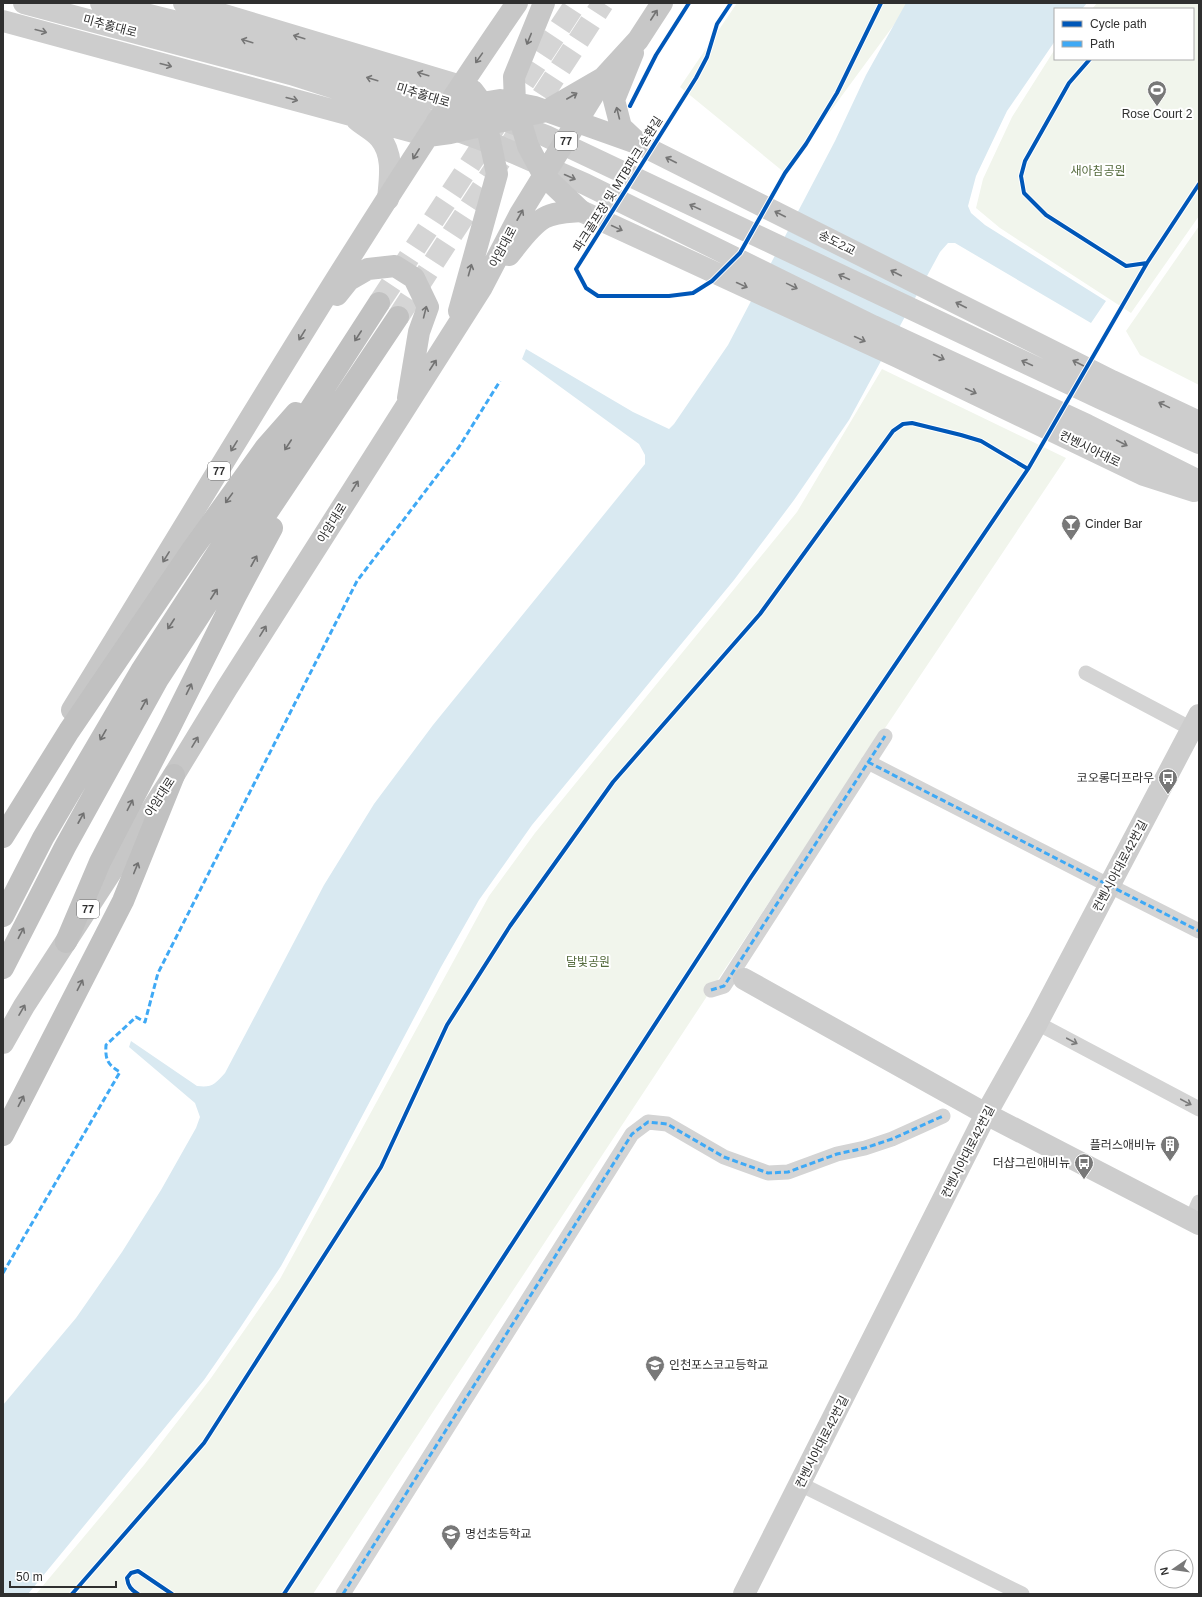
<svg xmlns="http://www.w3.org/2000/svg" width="1202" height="1597" font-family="Helvetica,'Noto Sans KR',sans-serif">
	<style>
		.park { fill: #f1f5ec }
		.water { fill: #d9e9f1 }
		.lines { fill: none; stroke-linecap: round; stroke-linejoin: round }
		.highway-tunnel { stroke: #d5d5d5; stroke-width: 22; stroke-dasharray: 22 11; stroke-linecap: butt }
		.street { stroke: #d4d4d4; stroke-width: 15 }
		.secondary { stroke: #cdcdcd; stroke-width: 22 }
		.primary { stroke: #c7c7c7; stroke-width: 22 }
		.highway { stroke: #c1c1c1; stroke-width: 22 }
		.quiet { stroke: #3fa9f5; stroke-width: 3; stroke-dasharray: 6 3; stroke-linecap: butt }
		.cycleway-casing { stroke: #fff; stroke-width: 6 }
		.cycleway { stroke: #0057b8; stroke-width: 4 }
		.oneway { stroke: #737373 }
		.oneway2 { stroke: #767676 }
		.oneway3 { stroke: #717171 }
		.oneway4 { stroke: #797979 }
		.labels { text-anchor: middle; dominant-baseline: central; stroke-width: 4; stroke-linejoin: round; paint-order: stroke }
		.shield { fill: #fff; stroke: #6d6d6d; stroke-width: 1 }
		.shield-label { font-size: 11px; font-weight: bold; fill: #2f2f2f }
		.street-label { font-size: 12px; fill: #2f2f2f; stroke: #fff }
		.poi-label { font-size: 12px; fill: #2f2f2f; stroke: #fff; text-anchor: start }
		.park-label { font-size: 12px; fill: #546a3c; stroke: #fff }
	</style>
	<rect width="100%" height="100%" fill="#fff"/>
	<path class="park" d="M 737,3 L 910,3 L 785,173 L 680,87 Z
		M 1097,3 L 1199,3 L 1199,216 L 1131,313 L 1000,228 L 976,208 L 983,179 L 1012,117 L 1055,49 L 1055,59 L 1193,59 L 1193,9 L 1092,9 Z
		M 1199,226 L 1199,385 L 1140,355 L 1126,331 Z
		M 882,369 L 1066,458 L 804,849 L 313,1594 L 36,1594 L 144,1465 L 211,1378 L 280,1279 L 489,896 L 535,833 L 797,512 Z"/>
	<path class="water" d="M 906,3 L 1087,3 L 1082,9 L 1055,9 L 1055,41 L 1007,111 L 976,176 L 968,206 L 971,213 L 985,225 L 1106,301 L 1091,323 L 955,243 L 948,243 L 940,252 L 849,420 L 794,500 L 734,580 L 532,825 L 479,900 L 441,967 L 322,1192 L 281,1266 L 240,1328 L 204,1380 L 28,1594 L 3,1594 L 3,1405 L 76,1318 L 122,1252 L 161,1190 L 196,1128 L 200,1117 L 195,1103 L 129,1047 L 131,1041 L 197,1086 C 212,1088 215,1084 225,1073 L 324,885 L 374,804 L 433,725 L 645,464 L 645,455 L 639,444 L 522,359 L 526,349 L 633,412 L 669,429 L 674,424 L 728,345 L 835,141 L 866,75 Z"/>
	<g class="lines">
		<path class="highway-tunnel" d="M 379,303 L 576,3
			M 398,317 L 603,3"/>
		<path class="street" d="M 1086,673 L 1199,733
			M 868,762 L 1110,886 L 1199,931
			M 711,990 L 724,986 L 885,736
			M 1037,1023 L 1199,1109
			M 1191,1220 L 1199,1202
			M 800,1484 L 1022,1594
			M 343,1594 L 632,1134 L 648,1122 L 667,1124 L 724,1157 L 768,1173 L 788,1172 L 837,1154 L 865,1148 L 892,1139 L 943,1116"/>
		<path class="secondary" d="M 24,3 L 291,74 L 382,103 L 496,145 L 585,184 L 873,326 L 1087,425 L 1199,481
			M 101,3 L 237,37 L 467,109
			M 184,3 L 461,86
			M 3,21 L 428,136
			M 357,120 C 364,126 374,131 380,138 C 394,155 390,178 388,199
			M 507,121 L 546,136 L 1100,398 L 1199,443
			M 639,144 L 1112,381 L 1199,422
			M 581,211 L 898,357 L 1144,475 L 1194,491
			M 744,979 L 986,1114 L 1199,1224
			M 744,1594 L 986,1114 L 1037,1023 L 1199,715"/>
		<path class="primary" d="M 544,3 L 514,77 L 515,103 L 528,146 L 544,176 L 581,211
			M 633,53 L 614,100 L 621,127 L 638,143
			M 437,121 L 482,103 L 500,100 L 535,107 L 639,144
			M 428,136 L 450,133 L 546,111 L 603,78
			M 509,255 C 519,243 530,226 544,218 C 554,212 570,212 581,211
			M 337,295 L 349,280 L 368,269 L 395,266 L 414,278 L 428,307 L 419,332 L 408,398
			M 459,311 L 497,174 L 482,103 L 473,91 L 461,86
			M 72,710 C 218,473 359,232 517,3
			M 3,1043 L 24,1006 L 174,775 L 227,688 L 482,287 L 520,214 L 605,76 L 638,40 L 662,3"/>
		<path class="highway" d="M 3,837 L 69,731 L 192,550 L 266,447 L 296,413
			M 3,916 L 43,838 L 141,671 L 379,303
			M 66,942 L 100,862 L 171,725 L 235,597 L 272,528
			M 3,968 L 65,847 L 158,679 L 242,550 L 398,317
			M 3,1135 L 123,901 L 174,775"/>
		<path class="quiet" d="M 868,762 L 1110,886 L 1199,931
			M 711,990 L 724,986 L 885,736
			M 3,1273 L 120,1072 C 108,1065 105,1060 106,1045 L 136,1017 L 145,1022 L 158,973 L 357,581 L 459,447 L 500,381
			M 343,1594 L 632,1134 L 648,1122 L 667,1124 L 724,1157 L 768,1173 L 788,1172 L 837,1154 L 865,1148 L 892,1139 L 943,1116"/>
		<defs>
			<path id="cycleway" d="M 731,3 L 717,24 L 707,57 L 696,78 L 576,269 L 586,288 L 598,296 L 669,296 L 693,293 L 712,281 L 740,253 L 785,173 L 806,144 L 837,93 L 881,3
				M 1090,59 L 1069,83 L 1025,161 L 1021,176 L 1024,193 L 1046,215 L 1126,266 L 1147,263
				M 630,106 L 656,55 L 689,3
				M 72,1594 L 204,1443 L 381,1167 L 447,1025 L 510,926 L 613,782 L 760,614 L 893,431 L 903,424 L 912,423 L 961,435 L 981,441 L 1028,469
				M 138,1594 C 131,1590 128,1586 127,1578 L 131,1573 L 138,1571 L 172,1594
				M 284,1594 L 749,880 L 1028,469 L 1147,263 L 1199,184"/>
		</defs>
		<use href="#cycleway" class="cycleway-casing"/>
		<use href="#cycleway" class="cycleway"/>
	</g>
	<defs><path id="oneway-shaft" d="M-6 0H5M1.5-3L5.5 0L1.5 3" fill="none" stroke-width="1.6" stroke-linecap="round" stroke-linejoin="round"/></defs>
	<g class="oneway">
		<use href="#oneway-shaft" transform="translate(654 15) rotate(-57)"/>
		<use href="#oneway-shaft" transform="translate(529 39) rotate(112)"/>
		<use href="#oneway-shaft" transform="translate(479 58) rotate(125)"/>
		<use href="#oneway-shaft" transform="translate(572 96) rotate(-30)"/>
		<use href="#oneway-shaft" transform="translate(618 113) rotate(-104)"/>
		<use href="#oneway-shaft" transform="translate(416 154) rotate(122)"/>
		<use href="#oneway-shaft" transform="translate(520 215) rotate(-61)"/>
		<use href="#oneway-shaft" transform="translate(470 270) rotate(-74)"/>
		<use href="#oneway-shaft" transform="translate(425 312) rotate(-76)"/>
		<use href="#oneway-shaft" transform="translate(302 335) rotate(122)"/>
		<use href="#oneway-shaft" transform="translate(433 365) rotate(-57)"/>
		<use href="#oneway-shaft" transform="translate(234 446) rotate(122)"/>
		<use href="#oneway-shaft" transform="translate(355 486) rotate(-58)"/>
		<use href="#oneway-shaft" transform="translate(166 557) rotate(122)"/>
		<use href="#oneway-shaft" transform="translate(263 631) rotate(-58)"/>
		<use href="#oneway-shaft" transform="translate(195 742) rotate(-59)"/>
		<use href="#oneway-shaft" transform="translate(22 1010) rotate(-60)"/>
	</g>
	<g class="oneway2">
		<use href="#oneway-shaft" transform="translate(41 31) rotate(15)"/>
		<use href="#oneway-shaft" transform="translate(299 37) rotate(-163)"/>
		<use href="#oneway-shaft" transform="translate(247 41) rotate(-163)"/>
		<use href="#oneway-shaft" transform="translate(166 65) rotate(15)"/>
		<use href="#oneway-shaft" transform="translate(423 74) rotate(-163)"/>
		<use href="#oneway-shaft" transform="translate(372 79) rotate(-163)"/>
		<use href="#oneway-shaft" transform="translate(292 99) rotate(15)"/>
		<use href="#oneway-shaft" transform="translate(671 160) rotate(-153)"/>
		<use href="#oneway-shaft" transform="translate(570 177) rotate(24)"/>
		<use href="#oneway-shaft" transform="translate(695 207) rotate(-155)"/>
		<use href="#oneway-shaft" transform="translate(780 214) rotate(-153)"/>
		<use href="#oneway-shaft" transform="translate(617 228) rotate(25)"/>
		<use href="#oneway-shaft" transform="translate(896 273) rotate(-153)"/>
		<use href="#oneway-shaft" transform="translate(844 277) rotate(-155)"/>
		<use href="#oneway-shaft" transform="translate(742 285) rotate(25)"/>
		<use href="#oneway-shaft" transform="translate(792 286) rotate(26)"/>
		<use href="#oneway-shaft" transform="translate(961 305) rotate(-153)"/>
		<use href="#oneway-shaft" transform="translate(860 339) rotate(25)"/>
		<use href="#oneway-shaft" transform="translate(939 357) rotate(25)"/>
		<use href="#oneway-shaft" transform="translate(1027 363) rotate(-155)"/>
		<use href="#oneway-shaft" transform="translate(1078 363) rotate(-153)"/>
		<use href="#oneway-shaft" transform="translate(971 391) rotate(25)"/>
		<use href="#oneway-shaft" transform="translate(1164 405) rotate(-154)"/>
		<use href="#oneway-shaft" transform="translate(1122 443) rotate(27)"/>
	</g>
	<g class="oneway3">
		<use href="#oneway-shaft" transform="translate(358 336) rotate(123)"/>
		<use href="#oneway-shaft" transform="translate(288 445) rotate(123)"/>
		<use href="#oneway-shaft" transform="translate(229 498) rotate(126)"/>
		<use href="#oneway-shaft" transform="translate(254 561) rotate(-61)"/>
		<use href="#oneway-shaft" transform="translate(214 594) rotate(-57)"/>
		<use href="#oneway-shaft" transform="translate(171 624) rotate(123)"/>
		<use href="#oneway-shaft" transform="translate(189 689) rotate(-64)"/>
		<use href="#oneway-shaft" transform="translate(144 704) rotate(-61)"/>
		<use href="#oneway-shaft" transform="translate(103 735) rotate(120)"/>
		<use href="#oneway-shaft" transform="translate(130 805) rotate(-63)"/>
		<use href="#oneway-shaft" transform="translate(81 818) rotate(-61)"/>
		<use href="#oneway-shaft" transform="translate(136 868) rotate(-68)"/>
		<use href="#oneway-shaft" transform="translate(21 933) rotate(-63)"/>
		<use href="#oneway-shaft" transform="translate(80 985) rotate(-63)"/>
		<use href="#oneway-shaft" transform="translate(21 1101) rotate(-63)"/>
	</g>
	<g class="oneway4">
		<use href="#oneway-shaft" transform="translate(1072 1041) rotate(28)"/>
		<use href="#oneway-shaft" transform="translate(1186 1102) rotate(28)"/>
	</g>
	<defs>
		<symbol id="stadium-pin" viewBox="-11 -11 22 30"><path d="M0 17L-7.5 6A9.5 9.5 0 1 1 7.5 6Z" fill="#787878" stroke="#fff"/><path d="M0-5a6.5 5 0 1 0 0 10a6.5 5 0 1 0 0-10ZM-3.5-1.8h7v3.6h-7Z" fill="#fff"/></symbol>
		<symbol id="bar-pin" viewBox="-11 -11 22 30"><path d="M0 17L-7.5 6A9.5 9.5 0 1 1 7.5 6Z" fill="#787878" stroke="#fff"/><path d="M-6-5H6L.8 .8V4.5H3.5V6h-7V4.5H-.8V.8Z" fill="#fff"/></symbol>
		<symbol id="bus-pin" viewBox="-11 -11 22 30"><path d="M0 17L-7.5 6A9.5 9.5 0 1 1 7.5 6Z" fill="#787878" stroke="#fff"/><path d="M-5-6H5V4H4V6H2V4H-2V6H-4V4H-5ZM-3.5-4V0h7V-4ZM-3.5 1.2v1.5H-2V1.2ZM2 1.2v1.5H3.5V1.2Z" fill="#fff"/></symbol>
		<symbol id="building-pin" viewBox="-11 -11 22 30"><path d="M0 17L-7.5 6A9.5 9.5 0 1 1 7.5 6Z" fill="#787878" stroke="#fff"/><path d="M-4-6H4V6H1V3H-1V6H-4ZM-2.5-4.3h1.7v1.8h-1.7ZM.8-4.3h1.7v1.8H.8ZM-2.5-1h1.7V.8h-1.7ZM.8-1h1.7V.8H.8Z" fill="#fff"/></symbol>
		<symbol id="school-pin" viewBox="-11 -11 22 30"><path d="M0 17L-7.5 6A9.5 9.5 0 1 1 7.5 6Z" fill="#787878" stroke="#fff"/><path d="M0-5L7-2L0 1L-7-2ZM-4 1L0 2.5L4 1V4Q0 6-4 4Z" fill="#fff"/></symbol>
	</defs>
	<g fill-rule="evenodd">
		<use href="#stadium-pin" x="1146" y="79" width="22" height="30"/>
		<use href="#bar-pin" x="1060" y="513" width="22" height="30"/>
		<use href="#bus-pin" x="1157" y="767" width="22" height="30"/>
		<use href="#building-pin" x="1159" y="1134" width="22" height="30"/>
		<use href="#bus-pin" x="1073" y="1152" width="22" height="30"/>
		<use href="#school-pin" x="644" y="1354" width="22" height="30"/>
		<use href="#school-pin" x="440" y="1523" width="22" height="30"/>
	</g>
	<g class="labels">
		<g class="shield">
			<rect x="555" y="132" width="22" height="18" rx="3"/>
			<rect x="208" y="462" width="22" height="18" rx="3"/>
			<rect x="77" y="900" width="22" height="18" rx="3"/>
		</g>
		<g class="shield-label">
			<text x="566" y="141">77</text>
			<text x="219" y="471">77</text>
			<text x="88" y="909">77</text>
		</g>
		<g class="street-label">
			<text transform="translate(110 26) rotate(15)">미추홀대로</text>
			<text transform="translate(423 95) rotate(17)">미추홀대로</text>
			<text transform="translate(618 184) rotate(-58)">파크골프장 및 MTB파크 순환길</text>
			<text transform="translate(837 243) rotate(27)">송도2교</text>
			<text transform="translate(503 247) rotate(-62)">아암대로</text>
			<text transform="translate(1090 449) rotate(26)">컨벤시아대로</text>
			<text transform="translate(332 523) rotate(-58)">아암대로</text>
			<text transform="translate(160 797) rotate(-57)">아암대로</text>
			<text transform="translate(1120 866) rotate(-62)">컨벤시아대로42번길</text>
			<text transform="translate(968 1152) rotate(-63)">컨벤시아대로42번길</text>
			<text transform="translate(822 1442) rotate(-63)">컨벤시아대로42번길</text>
		</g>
		<g class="poi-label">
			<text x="1157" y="114" text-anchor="middle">Rose Court 2</text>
			<text x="1085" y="524">Cinder Bar</text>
			<text x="1154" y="778" text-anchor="end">코오롱더프라우</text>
			<text x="1156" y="1145" text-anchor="end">플러스애비뉴</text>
			<text x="1070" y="1163" text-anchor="end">더샵그린애비뉴</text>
			<text x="669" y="1365">인천포스코고등학교</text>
			<text x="465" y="1534">명선초등학교</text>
		</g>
		<g class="park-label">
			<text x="1098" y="171">새아침공원</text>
			<text x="588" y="962">달빛공원</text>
		</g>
	</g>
	<rect width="1202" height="1597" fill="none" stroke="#2f2f2f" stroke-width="8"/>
	<rect x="1054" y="8" width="140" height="52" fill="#ffffff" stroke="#acacac"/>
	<rect x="1062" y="21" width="20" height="6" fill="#0057b8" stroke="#acacac"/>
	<text x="1090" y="28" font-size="12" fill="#2f2f2f">Cycle path</text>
	<rect x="1062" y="41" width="20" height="6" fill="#3fa9f5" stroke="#acacac"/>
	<text x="1090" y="48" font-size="12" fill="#2f2f2f">Path</text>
	<g transform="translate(1174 1569) rotate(257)"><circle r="19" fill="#ffffff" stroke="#acacac"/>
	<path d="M0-3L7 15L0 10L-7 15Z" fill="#787878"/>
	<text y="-6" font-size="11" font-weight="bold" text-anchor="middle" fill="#2f2f2f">N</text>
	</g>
	<path d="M10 1581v6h106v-6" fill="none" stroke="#2f2f2f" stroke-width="2"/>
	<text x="16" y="1581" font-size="12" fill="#2f2f2f" stroke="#ffffff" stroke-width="3" paint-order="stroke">50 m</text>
</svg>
